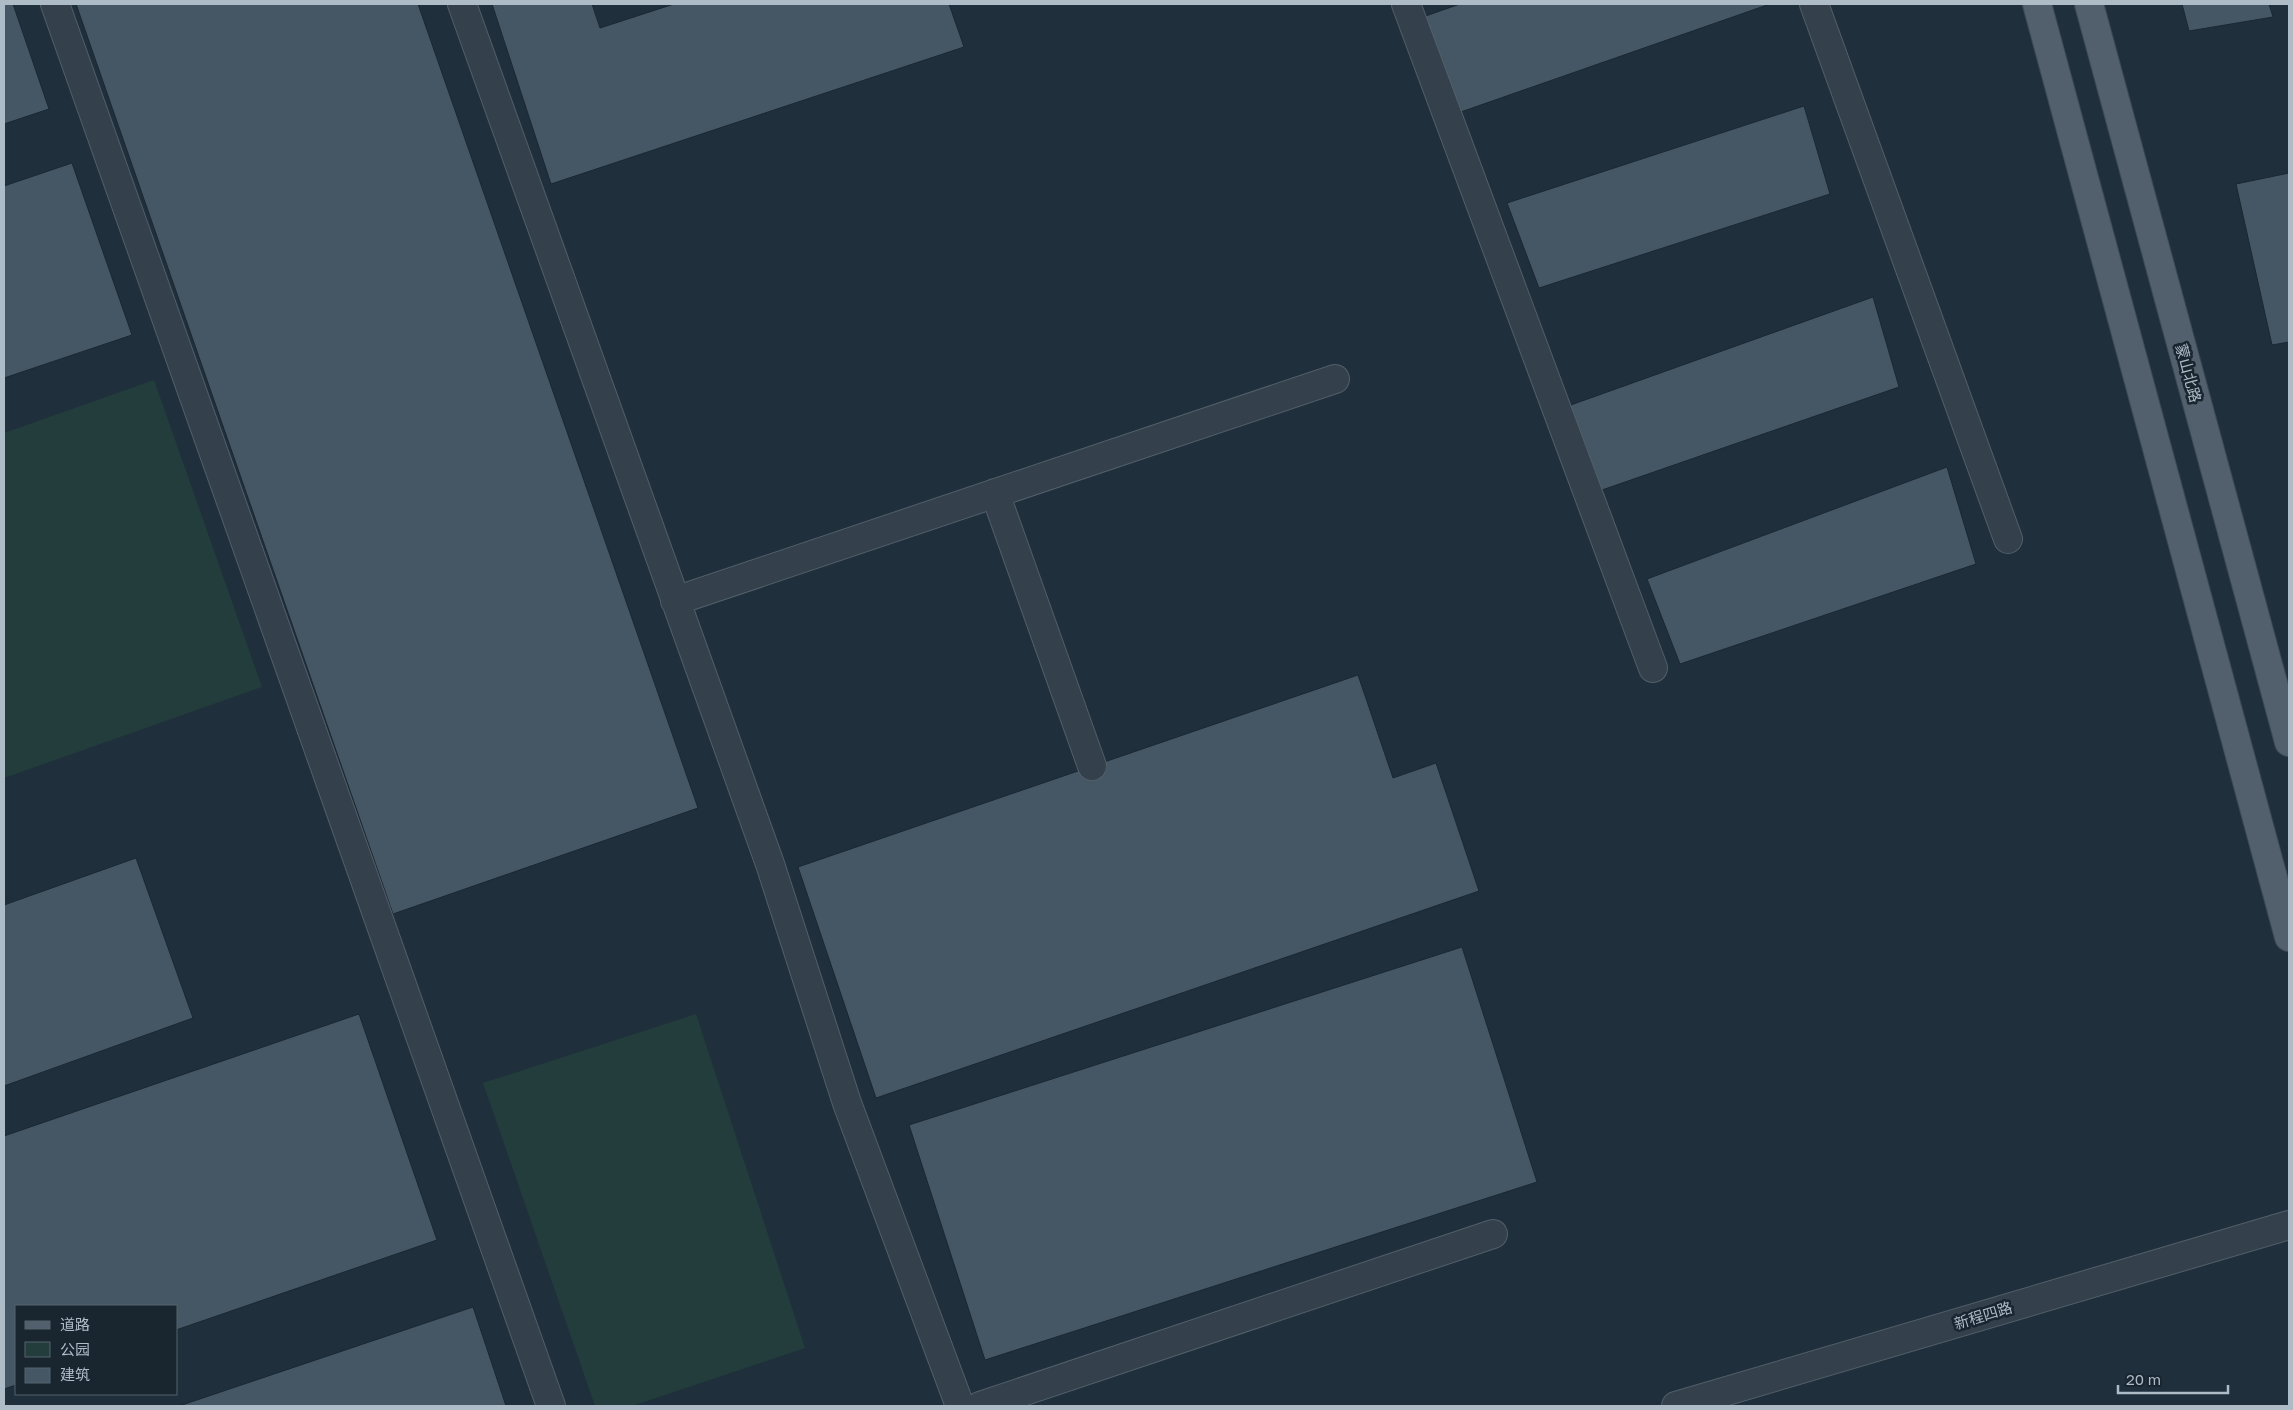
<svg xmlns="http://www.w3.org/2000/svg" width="2293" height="1410" font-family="'Golos Text','Noto Sans SC',sans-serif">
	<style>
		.green { fill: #223d3c }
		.building { fill: #455765; stroke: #1b2832 }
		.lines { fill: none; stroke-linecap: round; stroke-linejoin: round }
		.minor-casing { stroke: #515f69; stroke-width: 30 }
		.major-casing { stroke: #3d4a55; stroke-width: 30 }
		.minor { stroke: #34414c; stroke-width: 28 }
		.major { stroke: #51606c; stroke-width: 28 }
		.labels { text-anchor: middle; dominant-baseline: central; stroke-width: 5; stroke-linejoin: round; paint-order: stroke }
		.street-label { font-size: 15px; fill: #aebcc8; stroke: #192630 }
	</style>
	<rect width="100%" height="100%" fill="#202f3c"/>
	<path class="green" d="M 154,380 L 262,687 L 4,778 L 4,433 Z
		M 696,1014 L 805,1348 L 632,1406 L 595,1406 L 483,1083 Z"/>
	<path class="building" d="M 4,4 L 13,4 L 49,109 L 4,124 Z
		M 76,4 L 418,4 L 698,808 L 393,914 Z
		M 492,4 L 592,4 L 600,28 L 674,4 L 949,4 L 964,47 L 551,184 Z
		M 1460,4 L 1770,4 L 1455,114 L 1420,18 Z
		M 2182,4 L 2269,4 L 2273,17 L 2189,31 Z
		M 1804,106 L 1830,194 L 1539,288 L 1507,203 Z
		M 72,163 L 132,335 L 4,378 L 4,186 Z
		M 2289,173 L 2289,342 L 2272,345 L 2236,184 Z
		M 1873,297 L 1899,387 L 1602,490 L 1568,406 Z
		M 1947,467 L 1976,564 L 1680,664 L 1647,579 Z
		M 1358,675 L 1393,778 L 1436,763 L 1479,891 L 876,1098 L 798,867 Z
		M 136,858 L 193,1018 L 4,1086 L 4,905 Z
		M 1462,947 L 1537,1182 L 985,1360 L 909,1125 Z
		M 359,1014 L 437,1240 L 176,1330 L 176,1306 L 16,1306 L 16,1385 L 4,1389 L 4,1136 Z
		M 473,1307 L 506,1406 L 179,1406 Z"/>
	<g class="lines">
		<defs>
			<path id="minor" d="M 55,4 L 551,1406
				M 462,4 L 770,864 L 847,1103 L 960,1406
				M 1406,4 L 1653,668
				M 1814,4 L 2008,539
				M 995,493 L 1092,766
				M 675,601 L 1335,379
				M 980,1406 L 1493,1234
				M 1676,1406 L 2289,1225"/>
			<path id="major" d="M 2037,4 L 2289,937
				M 2089,4 L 2289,742"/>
		</defs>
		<use href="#minor" class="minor-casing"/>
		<use href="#major" class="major-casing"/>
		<use href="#minor" class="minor"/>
		<use href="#major" class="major"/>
	</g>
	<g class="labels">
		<g class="street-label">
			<text transform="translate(2189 373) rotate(75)">蒙山北路</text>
			<text transform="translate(1983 1315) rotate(-17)">新程四路</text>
		</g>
	</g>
	<rect width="2293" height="1410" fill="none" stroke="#aebcc8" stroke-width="10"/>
	<rect x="15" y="1305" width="162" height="90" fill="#192630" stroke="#55626d"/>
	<rect x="25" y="1321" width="25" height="8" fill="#51606c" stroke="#55626d"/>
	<text x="60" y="1330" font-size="15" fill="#aebcc8">道路</text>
	<rect x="25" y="1342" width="25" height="15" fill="#223d3c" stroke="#55626d"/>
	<text x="60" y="1355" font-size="15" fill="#aebcc8">公园</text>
	<rect x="25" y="1368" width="25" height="15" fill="#455765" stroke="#55626d"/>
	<text x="60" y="1380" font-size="15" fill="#aebcc8">建筑</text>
	<path d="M2118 1385v8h110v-8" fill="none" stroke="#aebcc8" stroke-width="2.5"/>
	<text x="2126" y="1385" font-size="15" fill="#aebcc8" stroke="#192630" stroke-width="4" paint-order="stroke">20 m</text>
</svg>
